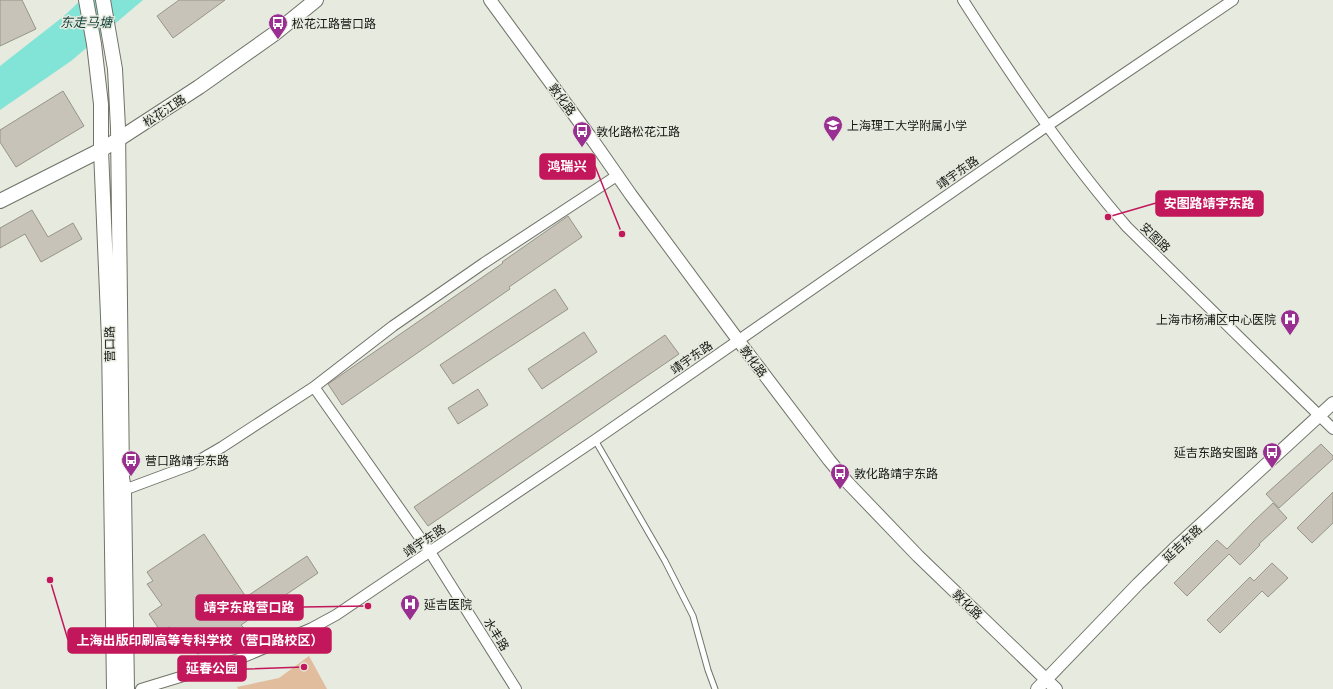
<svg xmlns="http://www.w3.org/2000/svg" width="1333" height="689" font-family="Barlow,'Noto Sans SC',sans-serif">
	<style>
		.green { fill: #e1bc9d }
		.water { fill: #82e4d7 }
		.building { fill: #c7c3b8; stroke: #979489 }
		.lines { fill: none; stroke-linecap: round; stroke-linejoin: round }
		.service-casing { stroke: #6f7368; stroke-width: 7 }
		.minor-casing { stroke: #6f7368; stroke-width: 12 }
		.tertiary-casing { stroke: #6f7368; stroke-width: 14 }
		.secondary-casing { stroke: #6f7368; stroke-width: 16 }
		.service { stroke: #fff; stroke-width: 5 }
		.minor { stroke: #fff; stroke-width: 10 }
		.tertiary { stroke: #fff; stroke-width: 12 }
		.secondary { stroke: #fff; stroke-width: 14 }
		.labels { text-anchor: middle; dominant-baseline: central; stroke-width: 3; stroke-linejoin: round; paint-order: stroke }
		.poi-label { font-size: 12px; fill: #171814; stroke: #e6eadf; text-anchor: start }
		.street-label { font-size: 12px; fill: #171814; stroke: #e6eadf }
		.water-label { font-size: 13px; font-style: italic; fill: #113f3a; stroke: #e6eadf }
		.leader { fill: none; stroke: #c2185b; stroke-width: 1.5 }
		.callout-dot { fill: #c2185b; stroke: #e6eadf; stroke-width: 1.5 }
		.callout { fill: #c2185b; stroke: #c2185b; stroke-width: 1.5 }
		.callout-label { font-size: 13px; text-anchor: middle; font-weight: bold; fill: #fff }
	</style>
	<rect width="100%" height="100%" fill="#e6eadf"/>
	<path class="green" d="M 309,656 L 327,689 L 238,689 L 237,687 L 279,678 Z"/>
	<path class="water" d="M 81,0 L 143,0 L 71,61 L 0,110 L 0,66 L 64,16 Z"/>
	<path class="building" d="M 0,0 L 22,0 L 36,29 L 0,46 Z
		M 179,0 L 225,0 L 173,38 L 157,16 Z
		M 63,91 L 84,126 L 16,167 L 0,142 L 0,130 Z
		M 32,210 L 48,237 L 73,223 L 82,239 L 41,262 L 25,234 L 0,248 L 0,228 Z
		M 568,216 L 582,237 L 509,287 L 510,289 L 342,405 L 328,384 L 503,263 L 502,262 Z
		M 555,289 L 568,309 L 453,384 L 440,365 Z
		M 584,332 L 597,352 L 542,389 L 528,369 Z
		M 665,335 L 679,354 L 428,526 L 414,507 Z
		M 478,389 L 488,405 L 458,424 L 448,408 Z
		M 1321,444 L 1333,456 L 1333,459 L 1279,508 L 1266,494 Z
		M 1333,492 L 1333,523 L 1312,543 L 1297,528 Z
		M 1273,503 L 1287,518 L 1259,544 L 1260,545 L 1240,565 L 1229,554 L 1187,596 L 1174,583 L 1217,540 L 1227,549 L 1253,522 Z
		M 204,534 L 246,597 L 307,556 L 318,573 L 241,625 L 244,628 L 228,638 L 227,636 L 198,654 L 181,644 L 169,627 L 161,632 L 149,614 L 162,605 L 147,584 L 153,581 L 147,572 Z
		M 1272,563 L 1288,578 L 1268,597 L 1262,591 L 1220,633 L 1207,620 L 1250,577 L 1254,581 Z"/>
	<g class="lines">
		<defs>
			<path id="service" d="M 595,440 L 665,561 L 693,616 L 708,670 L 715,689"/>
			<path id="minor" d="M 963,0 C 1013,78 1066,157 1127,227 L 1333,429
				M 314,387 L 430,552 L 516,689
				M 124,490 L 191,465 L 222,447 L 314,387 L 393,326 L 484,263 L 618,175
				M 141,689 L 239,659 L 312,628 L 336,615 L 595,440 L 1047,126 L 1233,0"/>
			<path id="tertiary" d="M 490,0 L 594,142 L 631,195 L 738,340 L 829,460 L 848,483 L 918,556 L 1056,689
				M 1037,689 L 1138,584 L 1174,549 L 1333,403"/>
			<path id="secondary" d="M 86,0 L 94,44 L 101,104 L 101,150 L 109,340 L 114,689
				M 103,0 L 115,69 L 118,128 L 122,478 L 124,490 L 127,689
				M 0,201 L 101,150 L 119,139 L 199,87 L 274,34 L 316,0"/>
		</defs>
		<use href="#service" class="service-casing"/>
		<use href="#minor" class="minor-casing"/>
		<use href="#tertiary" class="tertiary-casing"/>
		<use href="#secondary" class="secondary-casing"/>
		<use href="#service" class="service"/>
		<use href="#minor" class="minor"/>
		<use href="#tertiary" class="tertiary"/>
		<use href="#secondary" class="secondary"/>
	</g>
	<defs>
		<symbol id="bus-pin" viewBox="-11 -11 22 30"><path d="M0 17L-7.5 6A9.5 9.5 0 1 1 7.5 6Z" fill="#992f91" stroke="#e6eadf"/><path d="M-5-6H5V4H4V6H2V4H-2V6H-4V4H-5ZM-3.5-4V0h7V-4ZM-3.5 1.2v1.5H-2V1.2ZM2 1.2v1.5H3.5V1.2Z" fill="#fff"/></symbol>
		<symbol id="school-pin" viewBox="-11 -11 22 30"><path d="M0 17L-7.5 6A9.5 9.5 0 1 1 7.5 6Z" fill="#992f91" stroke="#e6eadf"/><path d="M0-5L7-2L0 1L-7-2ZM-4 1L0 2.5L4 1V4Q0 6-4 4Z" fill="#fff"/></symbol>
		<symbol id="hospital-pin" viewBox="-11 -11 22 30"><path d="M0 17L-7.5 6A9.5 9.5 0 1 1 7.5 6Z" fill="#992f91" stroke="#e6eadf"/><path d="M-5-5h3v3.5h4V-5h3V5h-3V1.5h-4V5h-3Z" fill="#fff"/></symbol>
	</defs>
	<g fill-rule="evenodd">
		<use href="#bus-pin" x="267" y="12" width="22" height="30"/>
		<use href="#school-pin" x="822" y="114" width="22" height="30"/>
		<use href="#bus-pin" x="571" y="120" width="22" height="30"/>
		<use href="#hospital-pin" x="1279" y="308" width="22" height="30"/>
		<use href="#bus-pin" x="1261" y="441" width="22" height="30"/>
		<use href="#bus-pin" x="120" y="449" width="22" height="30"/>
		<use href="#bus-pin" x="829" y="462" width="22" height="30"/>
		<use href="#hospital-pin" x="399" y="593" width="22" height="30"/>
	</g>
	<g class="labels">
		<g class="poi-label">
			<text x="292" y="23">松花江路营口路</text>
			<text x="847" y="125">上海理工大学附属小学</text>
			<text x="596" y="131">敦化路松花江路</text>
			<text x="1276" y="319" text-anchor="end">上海市杨浦区中心医院</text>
			<text x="1258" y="452" text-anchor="end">延吉东路安图路</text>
			<text x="145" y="460">营口路靖宇东路</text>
			<text x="854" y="473">敦化路靖宇东路</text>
			<text x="424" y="604">延吉医院</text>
		</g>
		<g class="street-label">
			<text transform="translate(563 99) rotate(54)">敦化路</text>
			<text transform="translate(164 110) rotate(-33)">松花江路</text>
			<text transform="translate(957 172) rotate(-35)">靖宇东路</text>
			<text transform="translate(1156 237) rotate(44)">安图路</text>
			<text transform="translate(109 344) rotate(-91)">营口路</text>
			<text transform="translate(691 357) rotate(-35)">靖宇东路</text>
			<text transform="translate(754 361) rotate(53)">敦化路</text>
			<text transform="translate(424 540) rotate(-34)">靖宇东路</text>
			<text transform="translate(1182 543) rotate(-43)">延吉东路</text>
			<text transform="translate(968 604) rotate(44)">敦化路</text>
			<text transform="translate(497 634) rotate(58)">水丰路</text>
		</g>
		<g class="water-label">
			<text x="86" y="22">东走马塘</text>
		</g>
	</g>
	<path class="leader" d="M622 234L595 166M1108 217L1156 203M368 606L303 607M50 580L68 640M304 667L246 669"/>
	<g class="callout-dot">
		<circle cx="622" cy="234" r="4"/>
		<circle cx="1108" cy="217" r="4"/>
		<circle cx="368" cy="606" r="4"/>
		<circle cx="50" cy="580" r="4"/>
		<circle cx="304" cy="667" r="4"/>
	</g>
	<g class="callout">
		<rect x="540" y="154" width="55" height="25" rx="4"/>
		<rect x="1156" y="191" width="107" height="25" rx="4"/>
		<rect x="196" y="595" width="107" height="25" rx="4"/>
		<rect x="68" y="628" width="263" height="25" rx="4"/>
		<rect x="178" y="656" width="68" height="25" rx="4"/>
	</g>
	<g class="callout-label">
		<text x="567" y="171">鸿瑞兴</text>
		<text x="1209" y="208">安图路靖宇东路</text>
		<text x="249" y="612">靖宇东路营口路</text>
		<text x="200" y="645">上海出版印刷高等专科学校（营口路校区）</text>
		<text x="212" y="673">延春公园</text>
	</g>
</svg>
